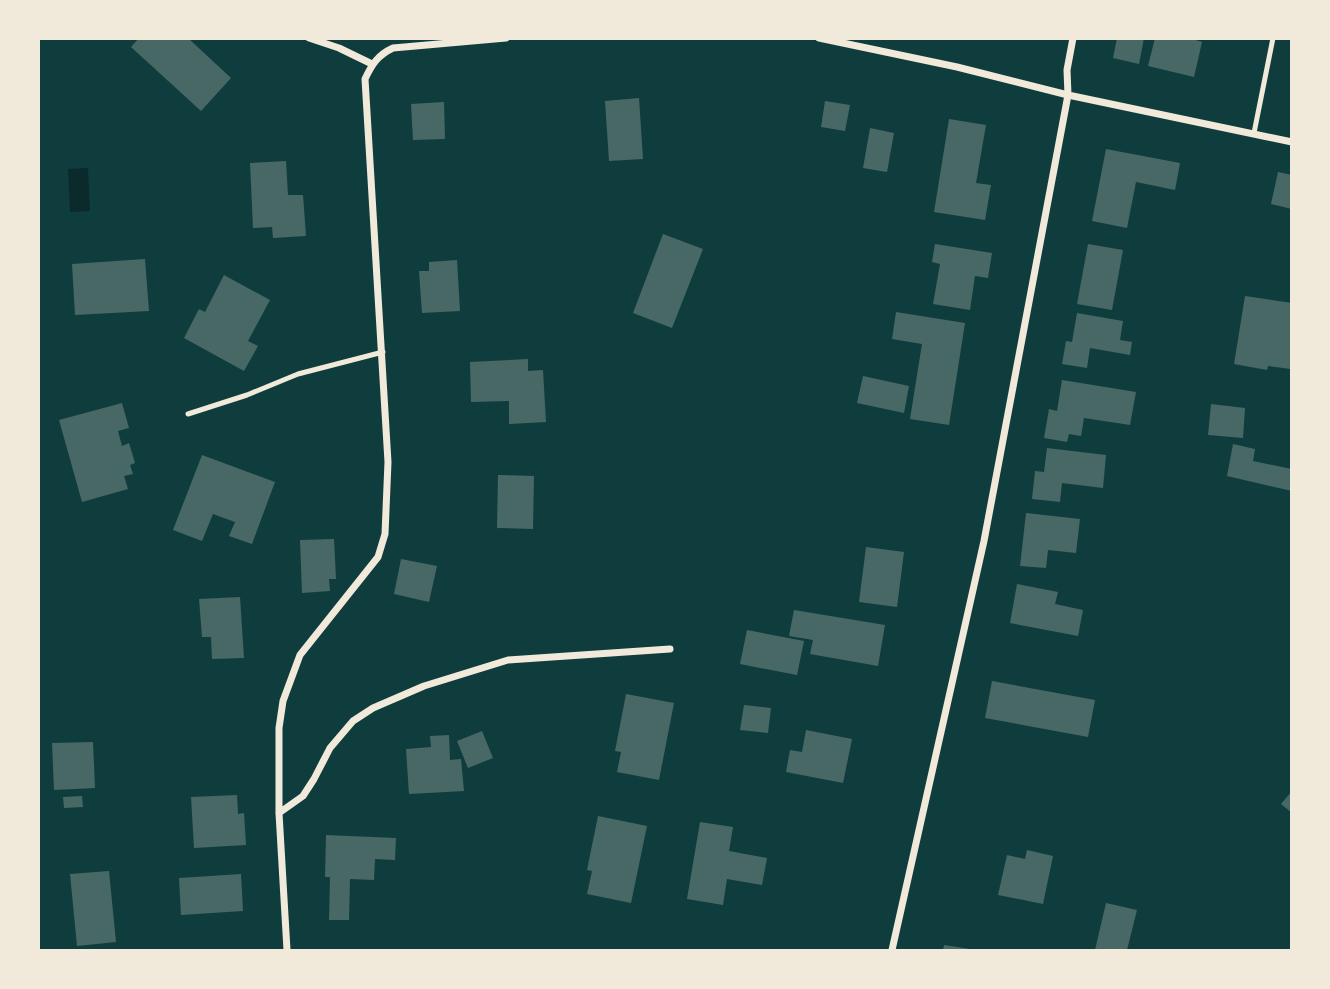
<svg xmlns="http://www.w3.org/2000/svg" width="1330" height="989" font-family="'DejaVu Sans',sans-serif">
	<style>
		.water { fill: #0a2a2b }
		.building { fill: #486865 }
		.lines { fill: none; stroke-linecap: round; stroke-linejoin: round }
		.service { stroke: #f1e9da; stroke-width: 5 }
		.minor { stroke: #f1e9da; stroke-width: 7 }
	</style>
	<rect width="100%" height="100%" fill="#0f3d3e"/>
	<path class="water" d="M 88,168 L 90,211 L 70,212 L 68,169 Z"/>
	<path class="building" d="M 139,38 L 188,38 L 231,78 L 201,111 L 131,47 Z
		M 1117,38 L 1144,38 L 1139,64 L 1113,58 Z
		M 1155,38 L 1189,38 L 1202,42 L 1194,77 L 1148,66 Z
		M 639,98 L 643,159 L 609,161 L 605,101 Z
		M 825,101 L 850,105 L 845,131 L 821,127 Z
		M 444,102 L 445,139 L 413,140 L 411,104 Z
		M 949,119 L 986,125 L 976,183 L 991,185 L 985,220 L 934,212 Z
		M 870,128 L 894,133 L 887,172 L 863,168 Z
		M 1106,149 L 1180,163 L 1175,190 L 1136,182 L 1127,228 L 1092,221 Z
		M 286,161 L 288,195 L 303,195 L 306,236 L 273,238 L 272,227 L 253,228 L 250,163 Z
		M 1278,172 L 1292,175 L 1292,209 L 1271,204 Z
		M 663,234 L 703,249 L 672,328 L 633,313 Z
		M 935,244 L 992,253 L 988,278 L 975,276 L 970,310 L 933,304 L 940,264 L 932,262 Z
		M 1088,244 L 1123,250 L 1112,310 L 1077,304 Z
		M 145,259 L 149,311 L 75,315 L 72,264 Z
		M 457,260 L 460,311 L 422,313 L 419,271 L 429,271 L 429,262 Z
		M 224,275 L 270,300 L 248,341 L 258,346 L 244,371 L 184,338 L 199,309 L 205,312 Z
		M 1245,296 L 1292,303 L 1290,369 L 1268,366 L 1267,370 L 1234,364 Z
		M 896,312 L 965,323 L 949,425 L 910,419 L 922,344 L 892,339 Z
		M 1077,313 L 1123,321 L 1120,340 L 1132,342 L 1130,355 L 1090,348 L 1087,368 L 1062,364 L 1066,341 L 1072,342 Z
		M 528,359 L 528,371 L 543,370 L 546,422 L 509,424 L 509,401 L 471,402 L 470,362 Z
		M 863,376 L 909,386 L 904,413 L 857,403 Z
		M 1062,380 L 1136,392 L 1130,425 L 1084,418 L 1081,436 L 1069,434 L 1067,442 L 1044,438 L 1049,409 L 1057,411 Z
		M 122,403 L 129,428 L 118,431 L 122,446 L 129,443 L 135,463 L 130,465 L 133,474 L 124,476 L 128,489 L 82,502 L 59,420 Z
		M 1211,404 L 1245,408 L 1243,438 L 1208,435 Z
		M 1233,444 L 1255,449 L 1253,461 L 1292,469 L 1292,491 L 1227,476 Z
		M 1047,448 L 1106,455 L 1103,488 L 1062,483 L 1060,502 L 1032,499 L 1035,471 L 1044,472 Z
		M 202,455 L 275,482 L 252,544 L 229,536 L 235,522 L 213,514 L 202,541 L 173,530 Z
		M 498,475 L 534,476 L 533,529 L 497,528 Z
		M 1026,513 L 1080,519 L 1076,553 L 1048,550 L 1046,568 L 1020,566 Z
		M 334,539 L 336,579 L 329,579 L 330,591 L 302,593 L 300,540 Z
		M 866,547 L 904,552 L 897,607 L 859,602 Z
		M 401,559 L 437,566 L 429,602 L 394,594 Z
		M 1017,584 L 1058,592 L 1055,604 L 1083,610 L 1078,636 L 1010,623 Z
		M 240,597 L 244,658 L 212,659 L 211,637 L 202,637 L 199,599 Z
		M 794,610 L 885,625 L 878,666 L 810,654 L 813,640 L 789,636 Z
		M 747,630 L 804,641 L 797,675 L 740,664 Z
		M 992,681 L 1095,700 L 1088,737 L 985,718 Z
		M 626,694 L 674,703 L 659,780 L 617,772 L 621,752 L 615,751 Z
		M 744,705 L 771,708 L 768,733 L 740,730 Z
		M 806,730 L 852,739 L 843,783 L 786,772 L 790,750 L 802,752 Z
		M 482,731 L 493,758 L 468,768 L 457,741 Z
		M 449,735 L 450,760 L 461,759 L 464,791 L 409,794 L 406,749 L 431,747 L 430,736 Z
		M 93,742 L 95,788 L 54,790 L 52,743 Z
		M 1292,791 L 1292,813 L 1281,804 Z
		M 237,795 L 238,814 L 244,813 L 246,845 L 194,848 L 191,797 Z
		M 82,796 L 83,807 L 64,808 L 63,797 Z
		M 598,816 L 647,826 L 631,903 L 587,894 L 592,871 L 587,870 Z
		M 700,822 L 733,827 L 729,851 L 767,858 L 762,885 L 727,879 L 723,905 L 687,899 Z
		M 326,835 L 396,838 L 395,860 L 375,859 L 374,880 L 350,879 L 349,920 L 329,920 L 330,877 L 325,877 Z
		M 1027,850 L 1053,856 L 1043,904 L 998,895 L 1007,855 L 1025,859 Z
		M 109,871 L 116,942 L 77,946 L 70,874 Z
		M 241,874 L 243,911 L 181,915 L 179,878 Z
		M 1106,903 L 1137,910 L 1127,950 L 1095,950 Z
		M 944,945 L 970,949 L 970,950 L 943,950 Z"/>
	<g class="lines">
		<path class="service" d="M 1254,133 L 1273,38
			M 188,414 L 247,395 L 298,374 L 383,352"/>
		<path class="minor" d="M 309,38 L 339,48 L 372,64
			M 819,38 L 957,67 L 1068,95 L 1292,142
			M 279,813 L 303,796 L 314,779 L 330,748 L 353,721 L 373,708 L 424,686 L 508,660 L 670,649
			M 287,950 L 279,813 L 279,728 L 283,701 L 300,655 L 378,557 L 385,534 L 388,462 L 365,79 C 372,64 378,55 393,48 L 506,38
			M 892,950 L 984,541 L 1068,95 L 1067,70 L 1073,38"/>
	</g>
	<rect width="1330" height="989" fill="none" stroke="#f1e9da" stroke-width="80"/>
</svg>
